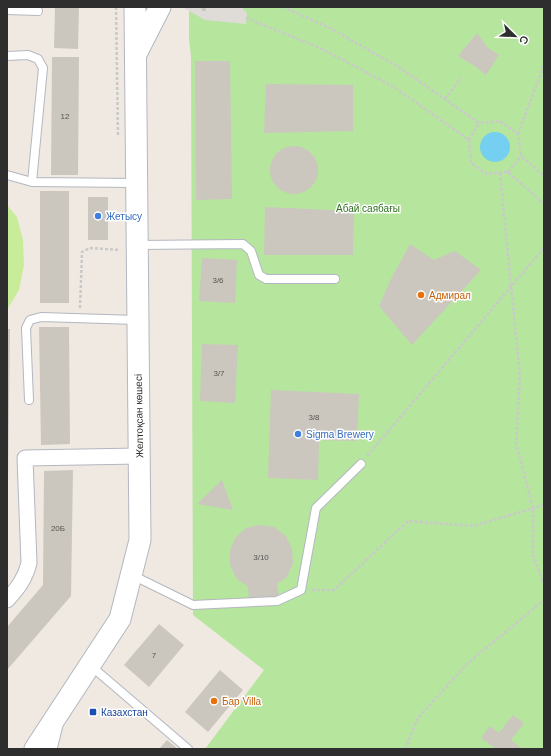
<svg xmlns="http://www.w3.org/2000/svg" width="551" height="756" font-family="Helvetica,sans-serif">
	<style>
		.green { fill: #b6e59e }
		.pitch { fill: #c9ec9a }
		.plaza { fill: #dfdcd8 }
		.water { fill: #75cff0 }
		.building { fill: #cbc7bf }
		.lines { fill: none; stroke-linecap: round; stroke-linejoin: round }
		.lane-casing { stroke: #b4b7c1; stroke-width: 10 }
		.street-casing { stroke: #b4b7c1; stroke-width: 17 }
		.secondary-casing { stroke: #b4b7c1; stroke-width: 23 }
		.path { stroke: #c9c9c9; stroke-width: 2.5; stroke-dasharray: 3 2; stroke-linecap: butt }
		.lane { stroke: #fff; stroke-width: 8 }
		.street { stroke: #fff; stroke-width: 15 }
		.secondary { stroke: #fff; stroke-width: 21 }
		.shop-dot { fill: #3f7fe0; stroke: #fff; stroke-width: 1.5 }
		.food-dot { fill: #e8710a; stroke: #fff; stroke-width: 1.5 }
		.transit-dot { fill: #1a4fb4; stroke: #fff; stroke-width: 1.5 }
		.labels { text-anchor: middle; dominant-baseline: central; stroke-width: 3; stroke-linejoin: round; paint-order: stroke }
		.number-label { font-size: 8px; fill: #555452 }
		.park-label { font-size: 10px; fill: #2c6e1b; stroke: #fff }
		.shop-label { font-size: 10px; fill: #366cbe; stroke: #fff; text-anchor: start }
		.food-label { font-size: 10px; fill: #c56008; stroke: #fff; text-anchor: start }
		.street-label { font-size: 10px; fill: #2e2e2e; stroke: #fff }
		.transit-label { font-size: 10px; fill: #164399; stroke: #fff; text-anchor: start }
	</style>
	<rect width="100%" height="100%" fill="#efe9e1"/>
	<path class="green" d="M 189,7 L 544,7 L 544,749 L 205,749 L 264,670 L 193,615 L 191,56 L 189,39 Z"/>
	<path class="pitch" d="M 7,205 L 17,217 L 23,240 L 24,265 L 19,290 L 7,310 Z"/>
	<path class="plaza" d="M 182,7 L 243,7 L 243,9 L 247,13 L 246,24 L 205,20 Z"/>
	<path class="water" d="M480 147a15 15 0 1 1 30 0a15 15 0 1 1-30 0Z"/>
	<path class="building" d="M 55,7 L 79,7 L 78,49 L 54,48 Z
		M 201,7 L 206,7 L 206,11 L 202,11 Z
		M 477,33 L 487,47 L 499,55 L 486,75 L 476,67 L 458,56 Z
		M 52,57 L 79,57 L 78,175 L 51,175 Z
		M 195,61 L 230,61 L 232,199 L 196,200 Z
		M 266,84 L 353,85 L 353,131 L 264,133 Z
		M270 170a24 24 0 1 1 48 0a24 24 0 1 1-48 0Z
		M 40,191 L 69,191 L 69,303 L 40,303 Z
		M 88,197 L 108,197 L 108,240 L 88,240 Z
		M 265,207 L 354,211 L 353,255 L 264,255 Z
		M 410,244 L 434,260 L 455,251 L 481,270 L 412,345 L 379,306 L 390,281 Z
		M 202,258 L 237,260 L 235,303 L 199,301 Z
		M 39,327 L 69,327 L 70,444 L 41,445 Z
		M 7,329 L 10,329 L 8,481 L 7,481 Z
		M 202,344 L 238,345 L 235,403 L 200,401 Z
		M 271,390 L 359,394 L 357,441 L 319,440 L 318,480 L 268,478 Z
		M 73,470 L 71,596 L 7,670 L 7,627 L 43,585 L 44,471 Z
		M 222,480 L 233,510 L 197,504 Z
		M 260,525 L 274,527 L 286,536 L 292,549 L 293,563 L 287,577 L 277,584 L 279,596 L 249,599 L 248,587 L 236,578 L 230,565 L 230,551 L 235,538 L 246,528 Z
		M 159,624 L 184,645 L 149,687 L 124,665 Z
		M 220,670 L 243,690 L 208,732 L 185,712 Z
		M 513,715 L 524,723 L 511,740 L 521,748 L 520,749 L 496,749 L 481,738 L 490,726 L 499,733 Z
		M 167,740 L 178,749 L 159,749 Z"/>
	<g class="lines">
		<defs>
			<path id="lane" d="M 7,10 L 38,11
				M 7,56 L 28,55 L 38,59 L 43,68 L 32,182 L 136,183
				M 7,175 L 32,182
				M 137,245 L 243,244 L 251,251 L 259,275 L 266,279 L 335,279
				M 29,400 L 26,328 L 30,320 L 41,317 L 137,320
				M 132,575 L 193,605 L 277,601 L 301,590 L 316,508 L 361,464
				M 91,666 L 188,749"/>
			<path id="street" d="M 7,600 C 18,588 25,579 29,563 L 25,458 L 139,456
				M 49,749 L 55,725"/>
			<path id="secondary" d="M 137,52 L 160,7
				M 35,749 L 120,619 L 140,540 L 135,7"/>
		</defs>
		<use href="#lane" class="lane-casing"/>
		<use href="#street" class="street-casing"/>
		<use href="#secondary" class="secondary-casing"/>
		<path class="path" d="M 116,7 L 118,136
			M 283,7 L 330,28 L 400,68 L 479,123 L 500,121 L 518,134 L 521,156 L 544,176
			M 246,18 L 320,48 L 394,87 L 469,140 L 471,163 L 487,174 L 508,172 L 544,204
			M 445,99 L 461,78
			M 518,134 L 544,65
			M 469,140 L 479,123
			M 508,172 L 521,156
			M 500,173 L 520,377 L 516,443 L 533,508 L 533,555 L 544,585
			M 80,308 L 82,252 L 90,248 L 120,250
			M 367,456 L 544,248
			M 312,590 L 334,590 L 408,521 L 473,526 L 544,505
			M 405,749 L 418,718 L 467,664 L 544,600"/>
		<use href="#lane" class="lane"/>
		<use href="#street" class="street"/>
		<use href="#secondary" class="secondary"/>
	</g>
	<g class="shop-dot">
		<circle cx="98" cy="216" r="4"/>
		<circle cx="298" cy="434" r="4"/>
	</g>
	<g class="food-dot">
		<circle cx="421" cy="295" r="4"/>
		<circle cx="214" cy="701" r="4"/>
	</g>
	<rect class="transit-dot" x="89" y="708" width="8" height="8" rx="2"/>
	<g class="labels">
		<g class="number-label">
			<text x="65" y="116">12</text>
			<text x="218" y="280">3/6</text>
			<text x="219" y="373">3/7</text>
			<text x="314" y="417">3/8</text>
			<text x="58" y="528">20Б</text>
			<text x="261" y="557">3/10</text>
			<text x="154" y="655">7</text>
		</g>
		<g class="park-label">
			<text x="368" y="208">Абай саябағы</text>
		</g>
		<g class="shop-label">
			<text x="106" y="216">Жетысу</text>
			<text x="306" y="434">Sigma Brewery</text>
		</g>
		<g class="food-label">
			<text x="429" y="295">Адмирал</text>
			<text x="222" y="701">Бар Villa</text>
		</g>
		<g class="street-label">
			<text transform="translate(139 416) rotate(-91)">Желтоқсан көшесі</text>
		</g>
		<g class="transit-label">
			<text x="101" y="712">Казахстан</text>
		</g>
	</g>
	<rect width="551" height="756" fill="none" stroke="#2e2e2e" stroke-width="16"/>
	<g transform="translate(515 36) rotate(113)" stroke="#ffffff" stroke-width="3" paint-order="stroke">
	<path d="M0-3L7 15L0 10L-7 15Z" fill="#2e2e2e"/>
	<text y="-6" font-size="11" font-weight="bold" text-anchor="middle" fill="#2e2e2e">С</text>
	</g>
</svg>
